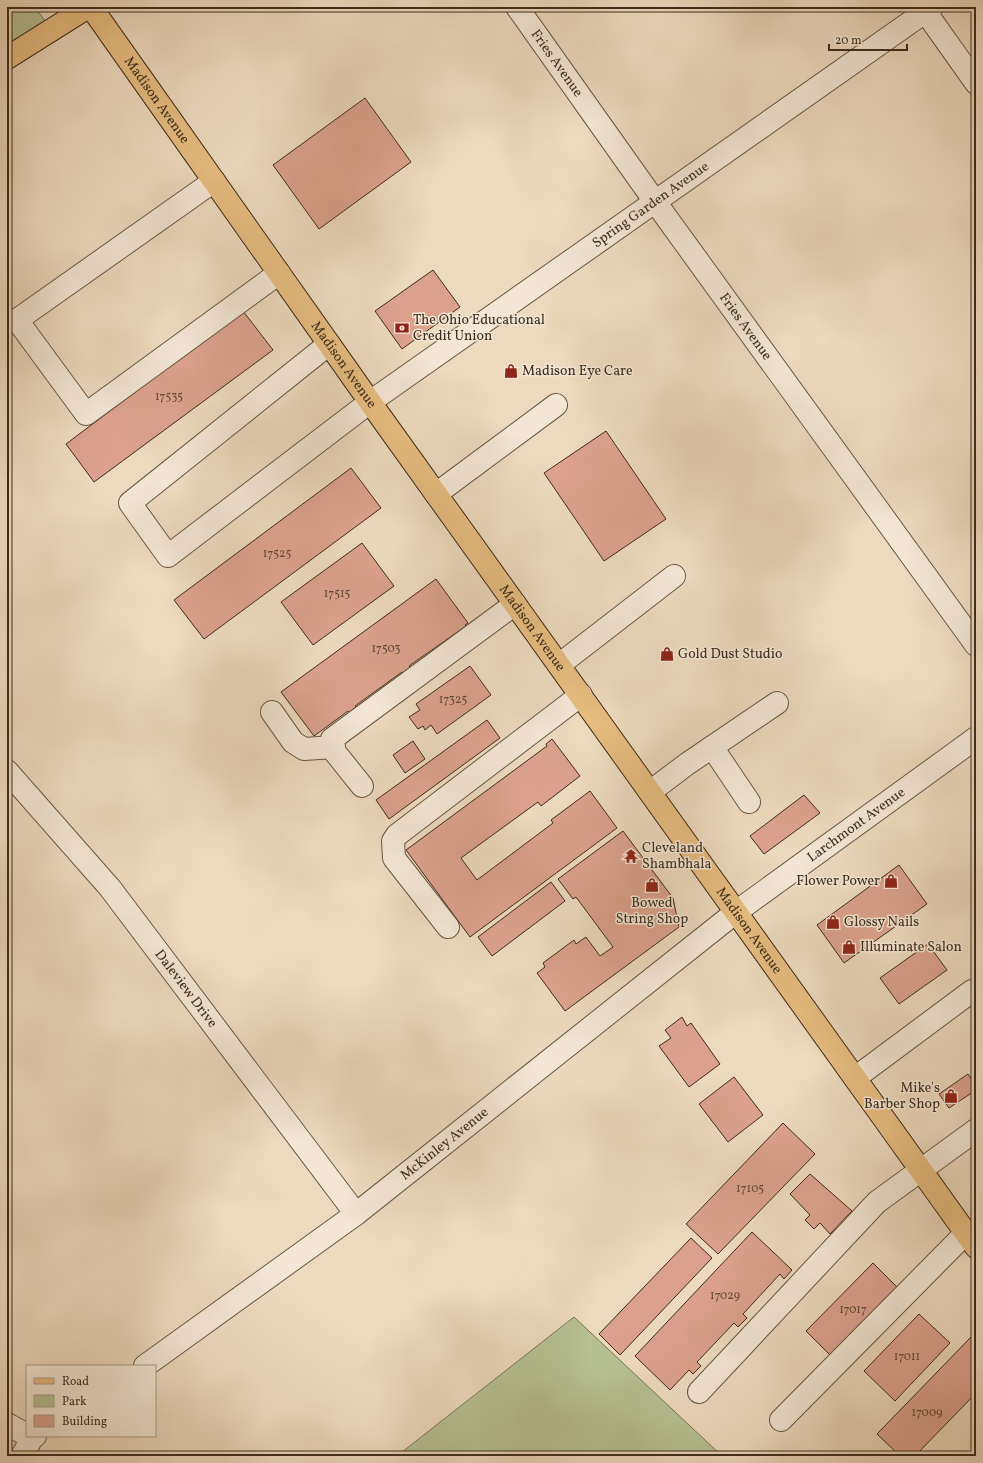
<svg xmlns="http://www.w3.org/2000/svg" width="983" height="1463" font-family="Vollkorn,serif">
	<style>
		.green { fill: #b6c093; stroke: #7a7658 }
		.building { fill: #dba18d; stroke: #3d2c1c }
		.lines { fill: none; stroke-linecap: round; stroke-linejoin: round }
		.minor-casing { stroke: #695744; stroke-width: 24 }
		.major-casing { stroke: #3d2c1c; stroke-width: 24 }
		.minor { stroke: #f3e6d5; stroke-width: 22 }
		.major { stroke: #e6bc7f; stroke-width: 22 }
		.labels { text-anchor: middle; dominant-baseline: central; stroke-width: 3; stroke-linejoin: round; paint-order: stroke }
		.number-label { font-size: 12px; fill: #644938 }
		.street-label { font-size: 14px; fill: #3d2c1c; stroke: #f3e6d5 }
		.poi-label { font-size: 14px; fill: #3d2c1c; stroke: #f3e6d5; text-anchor: start }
	</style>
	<rect width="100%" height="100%" fill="#edd9be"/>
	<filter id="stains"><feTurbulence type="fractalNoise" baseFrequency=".005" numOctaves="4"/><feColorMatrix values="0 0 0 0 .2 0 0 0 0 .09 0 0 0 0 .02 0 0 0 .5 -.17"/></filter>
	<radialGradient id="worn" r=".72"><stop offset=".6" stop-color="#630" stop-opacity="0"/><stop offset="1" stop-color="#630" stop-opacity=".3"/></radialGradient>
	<path class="green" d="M 7,7 L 35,7 L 50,28 L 7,55 Z
		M 574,1317 L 722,1456 L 397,1456 Z"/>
	<path class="building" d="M 365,98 L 411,162 L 319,229 L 273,165 Z
		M 433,270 L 460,307 L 402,349 L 375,311 Z
		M 243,311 L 273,350 L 94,482 L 66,444 Z
		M 606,431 L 666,519 L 604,561 L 544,473 Z
		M 351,468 L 381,508 L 204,639 L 174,600 Z
		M 362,543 L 394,586 L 313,645 L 281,602 Z
		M 436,579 L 468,623 L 465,625 L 466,626 L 409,666 L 411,668 L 403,673 L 402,672 L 355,706 L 356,707 L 349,713 L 348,711 L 314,736 L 281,692 Z
		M 470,666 L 491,695 L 437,734 L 431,725 L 425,730 L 423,726 L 418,729 L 409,717 L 420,710 L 416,704 Z
		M 487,720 L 500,738 L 389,819 L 376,800 Z
		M 552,739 L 580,776 L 541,806 L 538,802 L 461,858 L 477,880 L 553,823 L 551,820 L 590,791 L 617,828 L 470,937 L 406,850 L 547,746 L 546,744 Z
		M 413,741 L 425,759 L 405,773 L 393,755 Z
		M 804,795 L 820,813 L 764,854 L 750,836 Z
		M 623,831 L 673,898 L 679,927 L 565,1011 L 537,973 L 545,967 L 543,963 L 574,940 L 576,944 L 586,937 L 600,956 L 613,947 L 576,897 L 573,899 L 558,879 Z
		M 899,865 L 927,904 L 844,963 L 817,925 Z
		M 551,882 L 565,901 L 492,956 L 478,937 Z
		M 928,944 L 947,970 L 899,1004 L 880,978 Z
		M 682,1017 L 687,1026 L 691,1023 L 720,1064 L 689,1087 L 659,1046 L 671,1038 L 665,1030 Z
		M 968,1074 L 976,1086 L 976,1090 L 949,1108 L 939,1094 Z
		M 734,1077 L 763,1115 L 728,1142 L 699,1104 Z
		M 783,1123 L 815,1154 L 718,1254 L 686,1224 Z
		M 810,1174 L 852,1211 L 830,1234 L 820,1223 L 814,1229 L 805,1220 L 810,1215 L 790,1194 Z
		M 752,1232 L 792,1270 L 784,1279 L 780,1274 L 743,1314 L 747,1318 L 738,1327 L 734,1323 L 697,1362 L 701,1366 L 693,1374 L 689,1370 L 670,1390 L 635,1356 Z
		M 691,1238 L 712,1258 L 620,1355 L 599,1334 Z
		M 873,1263 L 900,1290 L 833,1358 L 806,1331 Z
		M 919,1314 L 950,1343 L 895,1401 L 864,1371 Z
		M 971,1337 L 976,1342 L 976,1393 L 915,1456 L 900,1456 L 877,1434 Z"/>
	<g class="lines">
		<defs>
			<g id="minor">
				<path id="s1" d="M 517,7 L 656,203 L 976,645"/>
				<path d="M 922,7 L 976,83"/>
				<path d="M 214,181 L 17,320 L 86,414 L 279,273"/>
				<path id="s2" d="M 329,344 L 130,503 L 168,556 L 370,402 L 932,7"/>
				<path d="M 436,494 L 556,405"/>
				<path d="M 559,665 L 674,576"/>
				<path d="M 272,712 L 293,742 L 304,749 L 334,747"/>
				<path d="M 712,747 L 749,802"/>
				<path id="s3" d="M 7,771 L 110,888 L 356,1214"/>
				<path d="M 362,786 L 334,751 L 332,739 L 515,604"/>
				<path d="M 650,792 L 687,764 L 777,703"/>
				<path d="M 448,927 L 394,858 L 393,841 L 397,835 L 581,695"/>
				<path d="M 855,1078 L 972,991 L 976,991"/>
				<path id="s4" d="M 145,1366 L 356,1214 L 736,912 L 976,738"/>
				<path d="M 699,1392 L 877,1202 L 976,1130"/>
				<path d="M 781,1420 L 966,1233"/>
				<path d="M 7,1424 L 27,1435"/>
				<path d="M 22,1456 L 32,1438 L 35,1436"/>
			</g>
			<g id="major">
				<path id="s5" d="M 91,7 L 370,402 L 976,1247"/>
				<path d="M 7,58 L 88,7"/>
			</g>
		</defs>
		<use href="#minor" class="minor-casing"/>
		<use href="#major" class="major-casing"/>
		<use href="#minor" class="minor"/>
		<use href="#major" class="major"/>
	</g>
	<defs>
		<symbol id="bank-bare" viewBox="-9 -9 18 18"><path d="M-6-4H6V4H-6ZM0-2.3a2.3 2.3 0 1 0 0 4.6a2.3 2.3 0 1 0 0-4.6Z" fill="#8f2418" stroke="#f3e6d5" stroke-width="2.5" paint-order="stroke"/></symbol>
		<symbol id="shop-bare" viewBox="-9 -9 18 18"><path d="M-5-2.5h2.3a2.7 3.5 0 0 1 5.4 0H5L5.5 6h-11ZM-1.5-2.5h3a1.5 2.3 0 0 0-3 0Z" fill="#8f2418" stroke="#f3e6d5" stroke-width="2.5" paint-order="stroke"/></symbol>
		<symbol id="temple-bare" viewBox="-9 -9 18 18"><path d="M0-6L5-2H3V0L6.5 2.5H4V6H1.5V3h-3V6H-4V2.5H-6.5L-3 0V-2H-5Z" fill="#8f2418" stroke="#f3e6d5" stroke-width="2.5" paint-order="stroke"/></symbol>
	</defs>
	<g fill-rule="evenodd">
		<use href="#bank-bare" x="392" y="318" width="20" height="20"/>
		<use href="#shop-bare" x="501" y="361" width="20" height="20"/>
		<use href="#shop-bare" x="657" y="644" width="20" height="20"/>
		<use href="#temple-bare" x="621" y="846" width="20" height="20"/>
		<use href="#shop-bare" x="881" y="871" width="20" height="20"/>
		<use href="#shop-bare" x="642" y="875" width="20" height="20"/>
		<use href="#shop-bare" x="823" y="912" width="20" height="20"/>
		<use href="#shop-bare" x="839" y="937" width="20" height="20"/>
		<use href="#shop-bare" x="941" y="1086" width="20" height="20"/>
	</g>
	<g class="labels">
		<g class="number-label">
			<text x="169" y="397">17535</text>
			<text x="277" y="554">17525</text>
			<text x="337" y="594">17515</text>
			<text x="386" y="649">17503</text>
			<text x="453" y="700">17325</text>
			<text x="750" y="1189">17105</text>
			<text x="725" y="1296">17029</text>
			<text x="853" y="1310">17017</text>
			<text x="907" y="1357">17011</text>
			<text x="927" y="1413">17009</text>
		</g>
		<g class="street-label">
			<text stroke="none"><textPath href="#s1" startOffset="69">Fries Avenue</textPath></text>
			<text stroke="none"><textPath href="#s5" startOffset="114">Madison Avenue</textPath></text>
			<text stroke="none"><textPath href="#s2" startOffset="917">Spring Garden Avenue</textPath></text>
			<text stroke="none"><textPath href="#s1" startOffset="393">Fries Avenue</textPath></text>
			<text stroke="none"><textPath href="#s5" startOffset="438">Madison Avenue</textPath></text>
			<text stroke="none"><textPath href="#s5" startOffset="762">Madison Avenue</textPath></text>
			<text stroke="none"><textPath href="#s4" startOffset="894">Larchmont Avenue</textPath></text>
			<text stroke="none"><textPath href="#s5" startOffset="1134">Madison Avenue</textPath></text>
			<text stroke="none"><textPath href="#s3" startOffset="282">Daleview Drive</textPath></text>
			<text stroke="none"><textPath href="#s4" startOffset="373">McKinley Avenue</textPath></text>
		</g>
		<g class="poi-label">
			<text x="413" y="320">The Ohio Educational<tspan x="413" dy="16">Credit Union</tspan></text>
			<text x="522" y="371">Madison Eye Care</text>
			<text x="678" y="654">Gold Dust Studio</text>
			<text x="642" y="848">Cleveland<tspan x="642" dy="16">Shambhala</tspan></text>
			<text x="880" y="881" text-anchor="end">Flower Power</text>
			<text x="652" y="903" text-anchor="middle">Bowed<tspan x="652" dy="16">String Shop</tspan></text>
			<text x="844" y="922">Glossy Nails</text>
			<text x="860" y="947">Illuminate Salon</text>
			<text x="940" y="1088" text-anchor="end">Mike's<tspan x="940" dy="16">Barber Shop</tspan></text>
		</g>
	</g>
	<rect width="983" height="1463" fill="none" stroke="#edd9be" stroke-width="24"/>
	<rect x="8" y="8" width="967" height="1447" fill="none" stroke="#3d2c1c" stroke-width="2"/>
	<rect x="12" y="12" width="959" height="1439" fill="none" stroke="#3d2c1c"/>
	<rect x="26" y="1365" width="130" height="72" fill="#f3e6d5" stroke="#aa9c8b"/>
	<rect x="34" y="1378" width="20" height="6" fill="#e6bc7f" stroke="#aa9c8b"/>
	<text x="62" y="1385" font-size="12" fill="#3d2c1c">Road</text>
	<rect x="34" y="1395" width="20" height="12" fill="#b6c093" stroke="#aa9c8b"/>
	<text x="62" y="1405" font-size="12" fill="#3d2c1c">Park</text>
	<rect x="34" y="1415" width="20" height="12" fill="#dba18d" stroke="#aa9c8b"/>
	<text x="62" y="1425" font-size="12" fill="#3d2c1c">Building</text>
	<path d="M829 44v6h78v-6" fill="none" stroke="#3d2c1c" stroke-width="2"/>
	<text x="835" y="44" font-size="12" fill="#3d2c1c" stroke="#f3e6d5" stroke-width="3" paint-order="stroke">20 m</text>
	<rect width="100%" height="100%" filter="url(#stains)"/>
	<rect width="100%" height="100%" fill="url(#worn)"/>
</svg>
